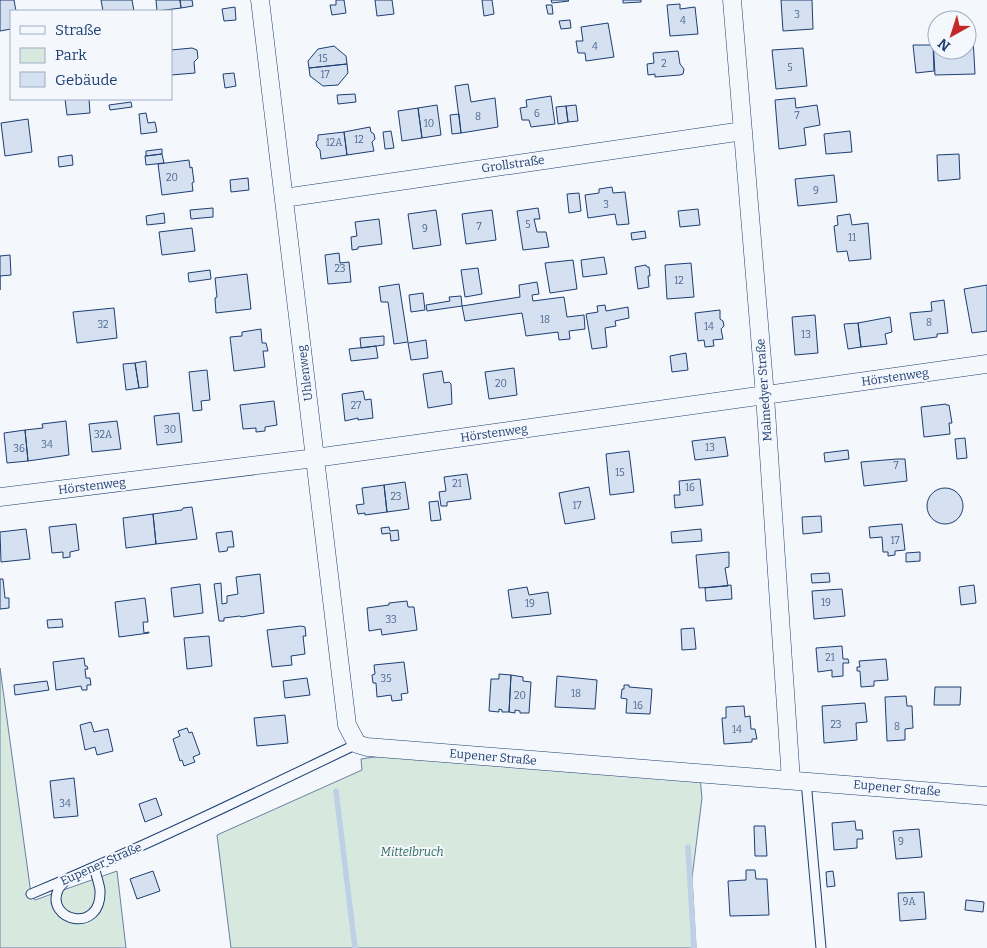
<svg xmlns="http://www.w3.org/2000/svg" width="987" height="948" font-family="Bitter,serif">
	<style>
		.green { fill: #d7e8df; stroke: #687fa3 }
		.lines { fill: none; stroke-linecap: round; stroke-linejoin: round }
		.stream { stroke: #bed0e5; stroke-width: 5.5 }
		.building { fill: #d5e0f0; stroke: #1d3f73 }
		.lane-casing { stroke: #1d3f73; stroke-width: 11 }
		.street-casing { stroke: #1d3f73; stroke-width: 19 }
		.lane { stroke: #f4f7fb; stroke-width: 9 }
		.street { stroke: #f4f7fb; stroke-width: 18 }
		.labels { text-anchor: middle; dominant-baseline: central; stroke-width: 4; stroke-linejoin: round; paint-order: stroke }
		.number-label { font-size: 10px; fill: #4b6792 }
		.street-label { font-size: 12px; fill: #1d3f73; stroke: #f4f7fb }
		.park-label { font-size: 12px; font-style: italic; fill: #2c6c60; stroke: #f4f7fb }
	</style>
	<rect width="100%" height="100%" fill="#f4f7fb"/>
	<path class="green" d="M 0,668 L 31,894 L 35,900 L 117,871 L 126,948 L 0,948 Z
		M 388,755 L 700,777 L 702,798 L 692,878 L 696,948 L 231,948 L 217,835 L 362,770 L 361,759 Z"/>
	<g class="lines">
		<path class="stream" d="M 336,791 L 355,948
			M 688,847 L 694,948"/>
	</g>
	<path class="building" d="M 0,0 L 14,0 L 16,11 L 11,11 L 11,29 L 0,31 Z
		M 101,0 L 132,0 L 134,11 L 103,11 Z
		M 156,0 L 180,0 L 181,8 L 157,11 Z
		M 180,0 L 192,0 L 193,6 L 181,8 Z
		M 336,0 L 344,0 L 346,13 L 332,15 L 330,5 L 336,5 Z
		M 375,0 L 392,0 L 394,14 L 377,16 Z
		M 482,0 L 492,0 L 494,14 L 484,16 Z
		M 551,0 L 568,0 L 569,1 L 552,3 Z
		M 623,0 L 641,0 L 641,2 L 623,3 Z
		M 781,0 L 812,0 L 813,29 L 783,31 Z
		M 680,4 L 680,9 L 695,7 L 698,34 L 670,36 L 667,5 Z
		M 546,5 L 552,5 L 553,14 L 548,14 Z
		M 235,7 L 236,20 L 224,21 L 222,9 Z
		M 570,20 L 571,28 L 561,29 L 559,21 Z
		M 608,23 L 614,57 L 586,61 L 585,53 L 578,53 L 576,41 L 583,41 L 581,27 Z
		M 967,38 L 973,38 L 975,74 L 935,75 L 933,39 L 937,39 L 937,50 L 967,50 Z
		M 913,45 L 933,45 L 934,71 L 916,73 Z
		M 334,46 L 346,56 L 347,64 L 309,68 L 308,61 L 318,49 Z
		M 192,48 L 197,50 L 198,58 L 194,62 L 195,73 L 171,75 L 171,50 Z
		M 803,48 L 807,86 L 776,89 L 772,50 Z
		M 678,51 L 680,64 L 684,69 L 683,74 L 680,75 L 655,77 L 655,74 L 648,75 L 647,64 L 654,63 L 653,53 Z
		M 347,64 L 348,73 L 338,85 L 323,86 L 310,76 L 309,68 Z
		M 234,73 L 236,86 L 225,88 L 223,74 Z
		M 468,84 L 471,102 L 495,98 L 498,127 L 461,133 L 455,86 Z
		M 355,94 L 356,102 L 338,104 L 337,95 Z
		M 551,96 L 555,124 L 531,127 L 529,120 L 522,120 L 520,108 L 527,107 L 526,100 Z
		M 795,98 L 796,108 L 817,105 L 820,125 L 804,128 L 806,145 L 779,149 L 775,100 Z
		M 65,99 L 89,99 L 90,113 L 67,115 Z
		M 131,102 L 132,107 L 110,110 L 109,105 Z
		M 437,105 L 441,135 L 422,138 L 418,108 Z
		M 576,105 L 578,121 L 568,122 L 566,106 Z
		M 566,106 L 568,122 L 558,124 L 556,107 Z
		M 418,108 L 422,138 L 402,141 L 398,111 Z
		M 146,113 L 148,123 L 155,122 L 157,132 L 141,134 L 139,114 Z
		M 459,114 L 461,133 L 452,134 L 450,115 Z
		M 28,119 L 32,152 L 5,156 L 1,123 Z
		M 370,127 L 371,132 L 374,134 L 375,139 L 372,142 L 374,151 L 347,155 L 344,132 Z
		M 391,131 L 394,148 L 385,149 L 383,132 Z
		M 850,131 L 852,152 L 826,154 L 824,134 Z
		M 344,132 L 347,155 L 321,159 L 320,150 L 317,147 L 316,142 L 318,140 L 318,135 Z
		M 162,149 L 162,154 L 146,156 L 146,151 Z
		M 162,154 L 164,163 L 146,165 L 145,156 Z
		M 959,154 L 960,179 L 938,181 L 937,155 Z
		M 72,155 L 73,165 L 59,167 L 58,157 Z
		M 189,160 L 190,168 L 192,167 L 194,182 L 192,183 L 193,191 L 162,195 L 158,164 Z
		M 834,175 L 837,202 L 798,206 L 795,179 Z
		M 248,178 L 249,190 L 231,192 L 230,180 Z
		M 612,187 L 613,193 L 625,192 L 629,224 L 617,225 L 615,214 L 588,218 L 585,195 L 599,193 L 599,189 Z
		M 579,193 L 581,211 L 569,213 L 567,194 Z
		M 213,208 L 213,217 L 191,219 L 190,210 Z
		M 538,208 L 540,219 L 534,219 L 537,232 L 546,232 L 549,247 L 523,250 L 517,211 Z
		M 698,209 L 700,225 L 680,227 L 678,211 Z
		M 436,210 L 441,245 L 413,249 L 408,214 Z
		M 492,210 L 496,240 L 466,244 L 462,214 Z
		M 164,213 L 165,223 L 147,225 L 146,216 Z
		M 850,214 L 852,225 L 868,223 L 871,259 L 849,261 L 847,251 L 837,252 L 834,226 L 838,225 L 837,216 Z
		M 379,219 L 382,244 L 358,247 L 358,249 L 352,250 L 351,237 L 357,236 L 355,222 Z
		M 192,228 L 195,251 L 162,255 L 159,232 Z
		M 645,231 L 646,238 L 632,240 L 631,233 Z
		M 339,253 L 340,263 L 349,262 L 351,282 L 328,284 L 325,255 Z
		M 10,255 L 11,275 L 0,276 L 0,290 L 0,256 Z
		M 604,257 L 607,274 L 583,277 L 581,260 Z
		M 573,260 L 577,289 L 550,293 L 545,263 Z
		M 691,263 L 694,297 L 667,299 L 665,265 Z
		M 646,265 L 647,267 L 649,267 L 650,276 L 648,276 L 649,287 L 638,289 L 635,267 Z
		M 478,268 L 482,294 L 465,297 L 461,270 Z
		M 210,270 L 211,279 L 189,282 L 188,273 Z
		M 247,274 L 251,309 L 216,313 L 215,298 L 217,297 L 215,278 Z
		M 537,282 L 539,294 L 532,295 L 533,301 L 564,297 L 567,317 L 584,315 L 585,329 L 569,331 L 570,339 L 559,340 L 558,332 L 526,336 L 522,313 L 465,321 L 462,306 L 427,311 L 426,305 L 450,301 L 449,297 L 461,296 L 462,306 L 520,297 L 519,285 Z
		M 399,284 L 408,342 L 394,344 L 388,302 L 381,302 L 379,287 Z
		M 987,285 L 987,331 L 972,333 L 964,289 Z
		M 423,293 L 425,310 L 411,312 L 409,295 Z
		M 944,300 L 948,333 L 937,334 L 937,337 L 914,340 L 910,313 L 932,311 L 931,302 Z
		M 605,305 L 606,311 L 628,307 L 629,318 L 615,321 L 616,326 L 605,328 L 607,347 L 592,349 L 586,314 L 598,312 L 597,306 Z
		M 114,308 L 117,338 L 77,343 L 73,312 Z
		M 720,310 L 720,319 L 723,321 L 724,326 L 721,329 L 723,339 L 713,340 L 714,346 L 705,347 L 704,340 L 698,341 L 695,313 Z
		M 815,315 L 818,353 L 795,355 L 792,317 Z
		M 890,317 L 892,332 L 885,334 L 887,344 L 861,347 L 858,323 Z
		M 858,323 L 861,347 L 848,349 L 844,324 Z
		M 261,329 L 262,343 L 266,343 L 268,351 L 263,351 L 265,367 L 234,371 L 230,337 L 242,336 L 242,332 Z
		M 384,336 L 384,345 L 361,348 L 360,338 Z
		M 426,340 L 428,358 L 411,360 L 408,343 Z
		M 376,346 L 378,358 L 351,361 L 349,349 Z
		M 686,353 L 688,370 L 672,372 L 670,356 Z
		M 146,361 L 148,387 L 139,388 L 135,363 Z
		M 135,363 L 139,388 L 126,390 L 123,364 Z
		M 514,368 L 517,395 L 489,399 L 485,372 Z
		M 207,370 L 210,400 L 201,401 L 202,410 L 193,411 L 189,372 Z
		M 442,371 L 444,383 L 449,382 L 451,384 L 452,404 L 428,408 L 423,374 Z
		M 363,391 L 365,400 L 371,399 L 373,418 L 358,420 L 358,418 L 345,421 L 342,394 Z
		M 274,401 L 277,425 L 265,427 L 265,431 L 256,432 L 256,428 L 243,429 L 240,405 Z
		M 946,404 L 946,405 L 949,405 L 952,423 L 949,423 L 950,434 L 924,437 L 921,407 Z
		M 179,413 L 182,442 L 157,445 L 154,416 Z
		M 66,421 L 69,455 L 28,461 L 25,430 L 43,428 L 42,424 Z
		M 117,421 L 121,449 L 92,452 L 89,424 Z
		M 25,430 L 28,461 L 7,463 L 4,433 Z
		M 725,437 L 728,456 L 695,460 L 692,441 Z
		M 965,438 L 967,458 L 957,459 L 955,439 Z
		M 848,450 L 849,459 L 825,462 L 824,453 Z
		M 629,451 L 634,492 L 610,495 L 606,454 Z
		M 897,459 L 905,459 L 907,481 L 864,486 L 861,462 Z
		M 467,474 L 471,499 L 447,502 L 447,506 L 441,506 L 439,492 L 446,491 L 444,477 Z
		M 700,479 L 703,505 L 675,508 L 674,495 L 680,495 L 679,481 Z
		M 405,482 L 409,509 L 387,512 L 384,485 Z
		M 384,485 L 387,512 L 365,515 L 365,513 L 358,514 L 356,505 L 364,504 L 362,488 Z
		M 589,487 L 595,519 L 565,524 L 559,493 Z
		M927 506a18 18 0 1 1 36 0a18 18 0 1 1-36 0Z
		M 438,501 L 441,520 L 431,521 L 429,502 Z
		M 192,507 L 197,539 L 156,544 L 153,514 L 182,510 L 183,508 Z
		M 153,514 L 156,544 L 126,548 L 123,518 Z
		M 821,516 L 822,532 L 803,534 L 802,517 Z
		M 76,524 L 79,550 L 70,552 L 70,557 L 63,558 L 63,552 L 52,553 L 49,527 Z
		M 902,524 L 905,550 L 895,551 L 895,555 L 888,556 L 888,552 L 883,552 L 882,537 L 870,538 L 869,527 Z
		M 389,527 L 390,531 L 398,530 L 399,540 L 391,541 L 390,533 L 382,534 L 381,528 Z
		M 26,529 L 30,559 L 1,562 L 0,532 Z
		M 701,529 L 702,541 L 672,543 L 671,532 Z
		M 232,531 L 234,547 L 228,547 L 227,551 L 219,552 L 216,533 Z
		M 729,552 L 729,567 L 725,568 L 728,586 L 699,588 L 696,555 Z
		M 920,552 L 920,561 L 906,562 L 906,553 Z
		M 829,573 L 830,582 L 812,583 L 811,574 Z
		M 260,574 L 264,613 L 241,617 L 240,616 L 224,618 L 224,621 L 219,621 L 214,584 L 221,583 L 222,604 L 227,603 L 227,596 L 238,594 L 236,577 Z
		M 0,579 L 3,579 L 5,598 L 9,598 L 9,608 L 0,609 Z
		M 200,584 L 203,613 L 174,617 L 171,588 Z
		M 731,585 L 732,599 L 706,601 L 705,588 Z
		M 974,585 L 976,603 L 961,605 L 959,587 Z
		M 527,587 L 529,595 L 548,592 L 551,614 L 512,618 L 508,590 Z
		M 842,589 L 845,616 L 814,619 L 812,591 Z
		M 145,598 L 148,622 L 143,622 L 144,633 L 149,632 L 149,633 L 119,637 L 115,602 Z
		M 407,601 L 408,607 L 414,607 L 417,630 L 382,635 L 381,629 L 369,631 L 367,608 L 389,605 L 389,603 Z
		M 62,619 L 63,627 L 48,628 L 47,620 Z
		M 301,626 L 305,627 L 306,636 L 303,636 L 305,654 L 291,656 L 292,665 L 272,667 L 267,630 Z
		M 694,628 L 696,649 L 682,650 L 681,629 Z
		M 209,636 L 212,666 L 187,669 L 184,638 Z
		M 842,646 L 843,659 L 848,659 L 849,663 L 843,663 L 843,676 L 832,677 L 832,670 L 818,672 L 816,648 Z
		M 84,658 L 85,666 L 87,666 L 88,669 L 85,669 L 86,678 L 90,678 L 91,685 L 87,685 L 87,690 L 82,690 L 81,686 L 56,690 L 53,662 Z
		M 886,659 L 888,680 L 874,681 L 874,686 L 861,687 L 860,671 L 857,671 L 857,667 L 860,667 L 859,661 Z
		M 404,662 L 408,693 L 401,694 L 402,700 L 392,701 L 391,695 L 377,697 L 376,683 L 373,683 L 372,675 L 375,674 L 374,665 Z
		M 499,674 L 511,675 L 509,712 L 502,712 L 502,710 L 499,709 L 499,712 L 489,711 L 491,679 L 499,679 Z
		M 511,675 L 523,677 L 523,681 L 531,682 L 529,713 L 520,713 L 520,711 L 515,710 L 515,713 L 509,712 Z
		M 557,676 L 597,680 L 595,709 L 555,707 Z
		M 307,678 L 310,695 L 285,698 L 283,681 Z
		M 47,681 L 49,690 L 15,695 L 14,685 Z
		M 624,685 L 629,685 L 629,687 L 652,689 L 650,714 L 626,713 L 627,699 L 621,698 L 622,689 L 624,689 Z
		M 935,687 L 961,687 L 960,705 L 934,705 Z
		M 906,696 L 907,706 L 912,706 L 913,728 L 905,729 L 905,740 L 887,741 L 885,697 Z
		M 865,703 L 867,722 L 856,723 L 857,740 L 824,743 L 822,706 Z
		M 744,706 L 745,717 L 750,716 L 751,729 L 755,729 L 757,739 L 752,739 L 752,742 L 724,744 L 722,718 L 726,718 L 726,707 Z
		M 285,715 L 288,743 L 257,746 L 254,718 Z
		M 91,722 L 94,732 L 108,729 L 113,751 L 97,755 L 95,747 L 85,750 L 80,725 Z
		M 187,728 L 189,733 L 192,732 L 200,754 L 193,757 L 195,762 L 184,766 L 182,760 L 180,761 L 173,739 L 180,736 L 178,731 Z
		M 74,778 L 78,816 L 54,818 L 50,781 Z
		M 156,798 L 162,815 L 145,822 L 139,804 Z
		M 855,821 L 856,830 L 862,830 L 863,839 L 857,839 L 857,848 L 834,850 L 832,823 Z
		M 754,826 L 765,826 L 767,856 L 755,856 Z
		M 919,829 L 922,857 L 896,859 L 893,831 Z
		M 746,870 L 755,870 L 756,879 L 767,879 L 769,915 L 730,916 L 728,881 L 746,880 Z
		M 153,871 L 160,891 L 137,899 L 130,879 Z
		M 833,871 L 835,886 L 827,887 L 826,872 Z
		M 924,892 L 926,919 L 900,921 L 898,893 Z
		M 966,900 L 984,902 L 983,912 L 965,910 Z"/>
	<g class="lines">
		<defs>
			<path id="lane" d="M 806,781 L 821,948
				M 65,881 C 63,884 59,887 58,890 C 45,921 102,935 100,890 C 99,883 96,875 94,867
				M 31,894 C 141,848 249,796 357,744"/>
			<path id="street" d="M 260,0 L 347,725 L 357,744 L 367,747 L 987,796
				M 732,0 L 765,396 L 791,780
				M 284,198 L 743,131
				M 0,497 L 315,458 L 987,364"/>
		</defs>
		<use href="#lane" class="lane-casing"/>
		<use href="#street" class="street-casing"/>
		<use href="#lane" class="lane"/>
		<use href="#street" class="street"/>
	</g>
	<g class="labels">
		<g class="number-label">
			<text x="797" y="15">3</text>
			<text x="683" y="21">4</text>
			<text x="595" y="47">4</text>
			<text x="323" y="59">15</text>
			<text x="664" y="64">2</text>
			<text x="790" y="68">5</text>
			<text x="325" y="75">17</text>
			<text x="537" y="114">6</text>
			<text x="797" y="116">7</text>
			<text x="478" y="117">8</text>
			<text x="429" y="124">10</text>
			<text x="359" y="140">12</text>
			<text x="334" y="143">12A</text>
			<text x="172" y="178">20</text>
			<text x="816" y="191">9</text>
			<text x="606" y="205">3</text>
			<text x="528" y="225">5</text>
			<text x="479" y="227">7</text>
			<text x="425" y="229">9</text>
			<text x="852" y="238">11</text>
			<text x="340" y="269">23</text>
			<text x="679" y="281">12</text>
			<text x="545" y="320">18</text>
			<text x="929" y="323">8</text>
			<text x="103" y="325">32</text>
			<text x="709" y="327">14</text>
			<text x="806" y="335">13</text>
			<text x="501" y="384">20</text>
			<text x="356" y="406">27</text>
			<text x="170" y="430">30</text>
			<text x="103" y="435">32A</text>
			<text x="47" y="445">34</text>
			<text x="710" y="448">13</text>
			<text x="19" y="449">36</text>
			<text x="896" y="466">7</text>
			<text x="620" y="473">15</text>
			<text x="457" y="484">21</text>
			<text x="690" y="488">16</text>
			<text x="396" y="497">23</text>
			<text x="577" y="506">17</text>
			<text x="895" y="541">17</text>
			<text x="826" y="603">19</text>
			<text x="530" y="604">19</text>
			<text x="391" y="620">33</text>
			<text x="830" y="658">21</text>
			<text x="386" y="679">35</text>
			<text x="576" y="694">18</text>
			<text x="520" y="696">20</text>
			<text x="638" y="706">16</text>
			<text x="836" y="725">23</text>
			<text x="897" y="727">8</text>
			<text x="737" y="730">14</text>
			<text x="65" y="804">34</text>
			<text x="901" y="842">9</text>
			<text x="909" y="902">9A</text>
		</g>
		<g class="street-label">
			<text transform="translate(513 164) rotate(-8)">Grollstraße</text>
			<text transform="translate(305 373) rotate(-97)">Uhlenweg</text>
			<text transform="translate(895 377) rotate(-8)">Hörstenweg</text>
			<text transform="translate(764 390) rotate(-94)">Malmedyer Straße</text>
			<text transform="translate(494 433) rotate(-8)">Hörstenweg</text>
			<text transform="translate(92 486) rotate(-7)">Hörstenweg</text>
			<text transform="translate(493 757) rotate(5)">Eupener Straße</text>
			<text transform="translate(897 788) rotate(5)">Eupener Straße</text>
			<text transform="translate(101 864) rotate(-24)">Eupener Straße</text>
		</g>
		<g class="park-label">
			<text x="412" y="852">Mittelbruch</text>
		</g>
	</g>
	<rect x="10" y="10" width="162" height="90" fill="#f4f7fb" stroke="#9eadc5"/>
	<rect x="20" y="26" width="25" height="8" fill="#f4f7fb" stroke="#9eadc5"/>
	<text x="55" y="35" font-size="15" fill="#1d3f73">Straße</text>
	<rect x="20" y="48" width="25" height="15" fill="#d7e8df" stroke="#9eadc5"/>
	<text x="55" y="60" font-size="15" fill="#1d3f73">Park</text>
	<rect x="20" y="72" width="25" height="15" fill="#d5e0f0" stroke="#9eadc5"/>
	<text x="55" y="85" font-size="15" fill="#1d3f73">Gebäude</text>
	<g transform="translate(952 35) rotate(219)"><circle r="24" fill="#f4f7fb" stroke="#9eadc5"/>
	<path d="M0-4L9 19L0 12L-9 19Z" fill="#c62828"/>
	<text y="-8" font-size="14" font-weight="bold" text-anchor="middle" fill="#1d3f73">N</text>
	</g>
</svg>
